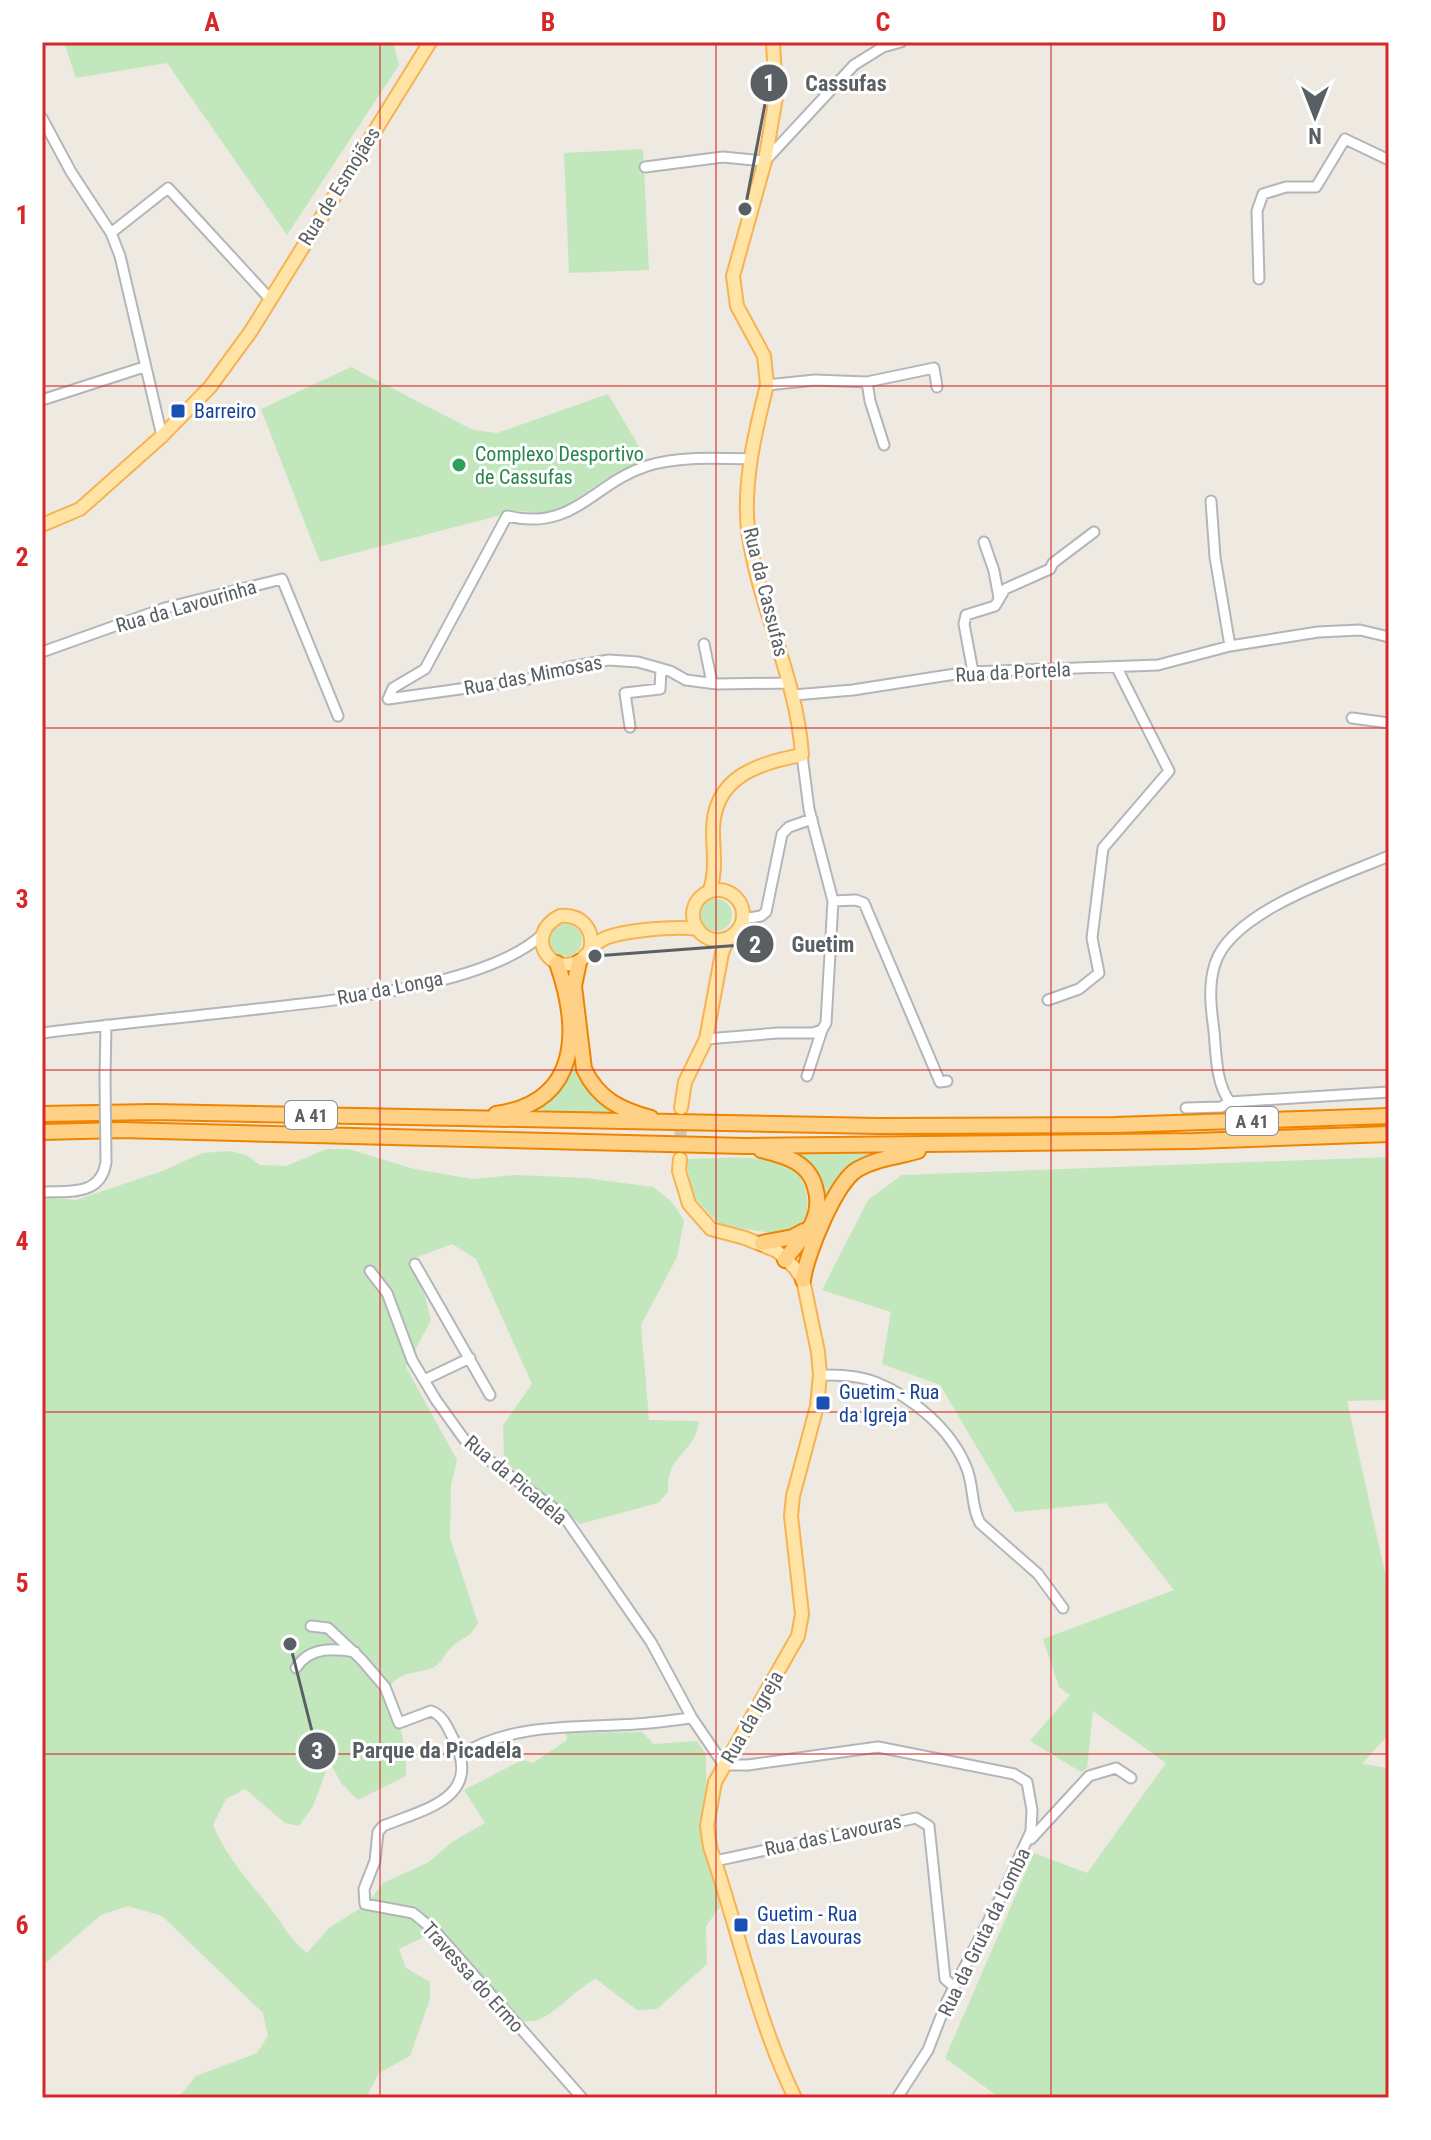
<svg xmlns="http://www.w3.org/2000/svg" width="1431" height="2140" font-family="'Roboto Condensed',sans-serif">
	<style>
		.green { fill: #c2e7bc }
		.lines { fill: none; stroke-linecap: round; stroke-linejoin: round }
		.major-tunnel { stroke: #c9c6c2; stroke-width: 12; stroke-dasharray: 12 6; stroke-linecap: butt }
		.minor-casing { stroke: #b2b6ba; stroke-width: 13 }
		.major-casing { stroke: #f7b251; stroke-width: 16 }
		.highway-casing { stroke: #ef8400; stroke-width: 18 }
		.minor { stroke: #fff; stroke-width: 9 }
		.major { stroke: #ffe4a5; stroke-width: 12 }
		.highway { stroke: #ffd187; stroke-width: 14 }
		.minor-bridge-casing { stroke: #b2b6ba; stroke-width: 13; stroke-linecap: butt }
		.minor-bridge { stroke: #fff; stroke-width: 9 }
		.grid { fill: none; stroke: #d62828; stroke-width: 2; stroke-opacity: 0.55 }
		.transit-dot { fill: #1a4fb4; stroke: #fff; stroke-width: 3 }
		.leisure-dot { fill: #2e9e5b; stroke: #fff; stroke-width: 3 }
		.labels { text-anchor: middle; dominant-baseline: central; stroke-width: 6; stroke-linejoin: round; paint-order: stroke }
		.shield { fill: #fff; stroke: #8c8f92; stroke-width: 2 }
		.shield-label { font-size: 18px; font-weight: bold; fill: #5a5f63 }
		.street-label { font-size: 20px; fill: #5a5f63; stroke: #fff }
		.transit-label { font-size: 20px; fill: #164399; stroke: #fff; text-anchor: start }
		.leisure-label { font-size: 20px; fill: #27864d; stroke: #fff; text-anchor: start }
		.leader { fill: none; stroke: #5a5f63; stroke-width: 3 }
		.callout-dot { fill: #5a5f63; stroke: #fff; stroke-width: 3 }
		.mark-label { font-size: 24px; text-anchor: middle; font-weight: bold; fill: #fff }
		.callout-label { font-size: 22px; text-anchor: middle; font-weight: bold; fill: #5a5f63; stroke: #fff; stroke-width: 6; stroke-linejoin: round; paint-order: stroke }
		.neatline { fill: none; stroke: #d62828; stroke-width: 3 }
		.grid-label { font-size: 26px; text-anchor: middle; font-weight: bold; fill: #d62828 }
	</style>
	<rect width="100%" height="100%" fill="#eee9e1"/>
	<path class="green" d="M 64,42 L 393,42 L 399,65 L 287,235 L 167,63 L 76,78 Z
		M 643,149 L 649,270 L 569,273 L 564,153 Z
		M 351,367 L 473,430 L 497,433 L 608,394 L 647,460 L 606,479 L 554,513 L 517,511 L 320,562 L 261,409 Z
		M700 915a16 16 0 1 1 32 0a16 16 0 1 1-32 0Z
		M550 940a16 16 0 1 1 32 0a16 16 0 1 1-32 0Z
		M 575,1042 L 601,1102 L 616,1113 L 528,1110 L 540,1104 Z
		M 327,1149 L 349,1149 L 414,1169 L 472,1179 L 515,1175 L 585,1178 L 653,1187 L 671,1201 L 684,1220 L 677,1257 L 641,1325 L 649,1420 L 699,1421 C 694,1456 666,1453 668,1492 L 658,1503 L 580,1524 L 504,1461 L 503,1425 L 532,1384 L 476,1259 L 452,1244 L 415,1258 L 431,1320 L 406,1367 L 457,1460 L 451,1485 L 450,1538 L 478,1623 C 468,1641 462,1636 450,1649 C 443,1655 442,1664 432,1668 C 410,1675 404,1670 386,1689 C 399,1717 407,1746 406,1776 L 358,1800 L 341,1783 L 332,1766 L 326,1771 L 313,1806 L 299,1826 L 285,1823 L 245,1789 L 226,1799 L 213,1825 C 226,1856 246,1878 267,1904 C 281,1921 289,1939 307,1953 L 329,1928 L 367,1904 L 383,1883 L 429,1862 L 452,1842 L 485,1823 L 464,1790 L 522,1760 L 533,1763 L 567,1740 L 566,1733 L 642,1732 L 654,1744 L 697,1741 L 706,1754 L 706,1796 L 701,1836 L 714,1873 L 720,1907 L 706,1926 L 707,1964 L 657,2009 L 637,2010 L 596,1979 C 574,1989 553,2018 533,2021 C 526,2022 516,2020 508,2019 L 448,1947 L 430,1934 L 399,1949 L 406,1968 L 430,1982 L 430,1999 L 410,2056 L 379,2073 L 366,2098 L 178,2098 L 196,2076 L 257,2053 L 268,2036 L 263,2013 L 162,1916 L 128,1906 L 101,1915 L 42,1966 L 42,1197 L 76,1200 L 165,1170 L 202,1153 L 230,1151 L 248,1156 L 260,1165 L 286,1166 Z
		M 794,1153 L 869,1154 L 839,1175 L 822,1208 L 804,1160 Z
		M 1389,1157 L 1389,1400 L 1347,1401 L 1389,1591 L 1389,1734 L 1362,1764 L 1389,1768 L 1389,2098 L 1000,2098 L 945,2058 L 1034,1853 L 1087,1873 L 1166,1763 L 1093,1711 L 1087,1768 L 1081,1772 L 1030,1741 L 1070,1695 L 1059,1687 L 1043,1639 L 1174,1590 L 1106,1503 L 1015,1512 L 940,1385 L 882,1364 L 891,1312 L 822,1290 L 868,1200 L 902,1175 Z
		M 686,1159 C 735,1159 816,1143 807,1216 L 794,1230 L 779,1234 L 724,1226 L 713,1218 L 692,1194 Z"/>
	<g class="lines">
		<path class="major-tunnel" d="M 680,1159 L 681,1115"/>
		<defs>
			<path id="minor" d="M 42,118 L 71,172 L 111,233 L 120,256 L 162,436
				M 645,167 L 723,157 L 765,161 L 854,65 L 883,47 L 901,42
				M 111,233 L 168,188 L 270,299
				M 1259,279 L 1257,211 L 1263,194 L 1286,187 L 1316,187 L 1345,139 L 1389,160
				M 867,382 L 870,401 L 884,445
				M 767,385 L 815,380 L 867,382 L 934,368 L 937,387
				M 42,400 L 144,367
				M 1211,501 L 1215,557 L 1230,646
				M 984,542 L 994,571 L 999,598
				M 704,644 L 712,683
				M 42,652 L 165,608 L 282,579 L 338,716
				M 973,672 L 964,624 L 966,615 L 995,606 L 1005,589 L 1050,569 L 1053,563 L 1094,532
				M 794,695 L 853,690 L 968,672 L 1158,665 L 1230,646 L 1318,632 L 1360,630 L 1389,637
				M 388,699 L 393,688 L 425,669 L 507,516 C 574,532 593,483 647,466 C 678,456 719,458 751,459
				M 388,699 L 525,680 L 569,667 L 609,660 L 638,662 L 670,671 L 686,680 L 717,684 L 790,683
				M 1352,718 L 1389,723
				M 630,727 L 625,693 L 660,689 L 661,669
				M 833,901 L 856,900 L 864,903 L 940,1082 L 947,1081
				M 743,919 L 761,916 L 766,912 L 782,834 L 789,827 L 812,819
				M 1048,1000 L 1079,989 L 1099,973 L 1092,938 L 1103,848 L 1169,771 L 1117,668
				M 42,1033 C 105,1025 168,1019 231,1012 C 313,1002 483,990 543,934
				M 706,1039 L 778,1033 L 813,1033 L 822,1030 L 826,1023 L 833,901 L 809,809 L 802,755
				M 807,1076 L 822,1030
				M 105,1077 L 106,1025
				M 1230,1102 C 1216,1085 1216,1053 1214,1031 C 1211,1009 1208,985 1215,964 C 1231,911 1342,876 1389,856
				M 1186,1108 L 1221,1107 L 1230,1102 L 1389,1092
				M 42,1192 C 70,1191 101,1196 106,1162
				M 415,1264 L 490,1395
				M 370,1271 L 387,1293 L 412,1360 L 436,1400 L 464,1439 L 482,1455 L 563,1515 L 651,1642 L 692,1718 L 724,1765 L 748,1765 L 878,1747 L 1014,1774 L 1027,1782 L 1032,1810 L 1031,1831 L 1003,1893 L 947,2001 L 928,2050 L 897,2098
				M 820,1375 C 838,1375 858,1375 875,1382 C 913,1397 952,1430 967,1469 C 974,1487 971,1507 980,1523 L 1038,1574 L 1063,1608
				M 424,1380 L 470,1358
				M 311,1626 L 328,1628 L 361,1659 L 385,1687 L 399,1723 L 431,1711 C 444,1716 447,1727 454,1740 C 483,1798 425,1809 383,1826 L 378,1832 L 375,1861 L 364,1889 L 365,1904 L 413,1913 L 435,1931 L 582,2098
				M 296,1668 C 309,1647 333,1648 355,1652
				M 461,1755 C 513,1722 578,1728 636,1724 C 655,1723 674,1720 692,1718
				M 1031,1839 L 1089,1776 L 1116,1768 L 1131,1778
				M 715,1861 L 916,1818 L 929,1826 L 945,1979 L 954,1987"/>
			<path id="major" d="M 42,525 L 80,509 L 162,436 L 210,387 L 251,331 L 430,42
				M693 915a25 25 0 1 1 50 0a25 25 0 1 1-50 0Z
				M 709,892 C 717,872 713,852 713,831 C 713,777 758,763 802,755 C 797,677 758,607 748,530 C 743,482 755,432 767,385 L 764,356 L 737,306 L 733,276 L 765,161 L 776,97 L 773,42
				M 590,950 C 595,929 581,914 560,916 C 552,920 546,925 543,934 C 538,951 554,968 571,964 C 585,962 589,948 600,941 C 616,930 678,926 698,929
				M 681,1108 L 685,1082 L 706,1039 L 722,953 L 728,938
				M 680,1159 L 679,1171 L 689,1204 L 711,1229 L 745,1238 L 777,1251 L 795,1268 L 803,1280 L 818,1352 L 820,1375 L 817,1406 L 793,1496 L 791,1516 L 802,1614 L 798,1636 L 715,1782 L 707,1826 L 710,1847 C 739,1931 756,2018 795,2098"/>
			<path id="highway" d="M 579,962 L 574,986 L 584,1069 C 598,1099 621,1110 651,1118
				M 42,1114 L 153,1112 L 879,1126 L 1115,1125 L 1389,1116
				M 496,1114 C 581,1102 580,1029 557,963
				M 42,1132 L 121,1130 L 745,1146 L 1194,1141 L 1389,1134
				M 761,1150 C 784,1156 808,1161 815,1187 C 819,1200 818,1212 812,1224 C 805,1237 793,1248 785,1260
				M 762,1243 L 793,1237 L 804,1231
				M 803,1280 C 806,1255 836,1181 858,1169 C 877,1158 898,1157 918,1151"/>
		</defs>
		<use href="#minor" class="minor-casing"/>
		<use href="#major" class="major-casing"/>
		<use href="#highway" class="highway-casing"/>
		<use href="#minor" class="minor"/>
		<use href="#major" class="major"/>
		<use href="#highway" class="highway"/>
		<defs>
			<path id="minor-bridge" d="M 105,1077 L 106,1162"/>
		</defs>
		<use href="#minor-bridge" class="minor-bridge-casing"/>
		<use href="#minor-bridge" class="minor-bridge"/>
	</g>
	<path class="grid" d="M 380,42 L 380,2098M 716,42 L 716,2098M 1051,42 L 1051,2098M 42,386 L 1389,386M 42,728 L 1389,728M 42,1070 L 1389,1070M 42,1412 L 1389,1412M 42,1754 L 1389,1754"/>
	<g class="transit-dot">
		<rect x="170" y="403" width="16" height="16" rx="4"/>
		<rect x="815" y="1395" width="16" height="16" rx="4"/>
		<rect x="733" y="1917" width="16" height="16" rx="4"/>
	</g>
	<circle class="leisure-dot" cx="459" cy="465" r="8"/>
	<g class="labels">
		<g class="shield">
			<rect x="285" y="1101" width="52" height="28" rx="6"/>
			<rect x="1226" y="1107" width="52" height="28" rx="6"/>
		</g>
		<g class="shield-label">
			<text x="311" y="1115">A 41</text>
			<text x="1252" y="1121">A 41</text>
		</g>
		<g class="street-label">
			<text transform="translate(339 186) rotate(-58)">Rua de Esmojães</text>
			<text transform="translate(766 592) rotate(76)">Rua da Cassufas</text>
			<text transform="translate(186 606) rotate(-16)">Rua da Lavourinha</text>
			<text transform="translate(1013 672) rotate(-3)">Rua da Portela</text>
			<text transform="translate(533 675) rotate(-11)">Rua das Mimosas</text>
			<text transform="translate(390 988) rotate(-11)">Rua da Longa</text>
			<text transform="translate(516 1480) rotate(40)">Rua da Picadela</text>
			<text transform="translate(752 1717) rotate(-60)">Rua da Igreja</text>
			<text transform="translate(833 1835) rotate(-12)">Rua das Lavouras</text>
			<text transform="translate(984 1932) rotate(-64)">Rua da Gruta da Lomba</text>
			<text transform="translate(473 1977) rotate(48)">Travessa do Ermo</text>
		</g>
		<g class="transit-label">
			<text x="194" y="411">Barreiro</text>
			<text x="839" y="1392">Guetim - Rua<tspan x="839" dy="23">da Igreja</tspan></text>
			<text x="757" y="1914">Guetim - Rua<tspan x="757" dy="23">das Lavouras</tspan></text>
		</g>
		<g class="leisure-label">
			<text x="475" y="454">Complexo Desportivo<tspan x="475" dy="23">de Cassufas</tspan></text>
		</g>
	</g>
	<path class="leader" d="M745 209L769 83M595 956L755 944M290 1644L317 1751"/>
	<g class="callout-dot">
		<circle cx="745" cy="209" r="8"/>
		<circle cx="595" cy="956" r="8"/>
		<circle cx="290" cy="1644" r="8"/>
		<circle cx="769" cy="83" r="20"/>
		<circle cx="755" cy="944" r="20"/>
		<circle cx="317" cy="1751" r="20"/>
	</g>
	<g class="mark-label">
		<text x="769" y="91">1</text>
		<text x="755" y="953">2</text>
		<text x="317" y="1759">3</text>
	</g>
	<g class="callout-label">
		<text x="846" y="91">Cassufas</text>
		<text x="823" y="952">Guetim</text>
		<text x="437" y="1758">Parque da Picadela</text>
	</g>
	<rect width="1431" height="2140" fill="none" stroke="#ffffff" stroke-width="88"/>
	<g transform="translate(1315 116) rotate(180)" stroke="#ffffff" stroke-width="6" paint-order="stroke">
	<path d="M0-6L14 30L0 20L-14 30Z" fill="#5a5f63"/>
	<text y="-12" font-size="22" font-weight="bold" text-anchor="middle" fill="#5a5f63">N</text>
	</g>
	<rect x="44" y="44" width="1343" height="2052" class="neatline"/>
	<g class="grid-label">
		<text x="212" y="31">A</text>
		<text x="548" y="31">B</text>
		<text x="883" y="31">C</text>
		<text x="1219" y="31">D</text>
		<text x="22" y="224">1</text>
		<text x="22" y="566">2</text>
		<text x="22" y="908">3</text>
		<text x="22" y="1250">4</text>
		<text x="22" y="1592">5</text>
		<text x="22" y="1934">6</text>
	</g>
</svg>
